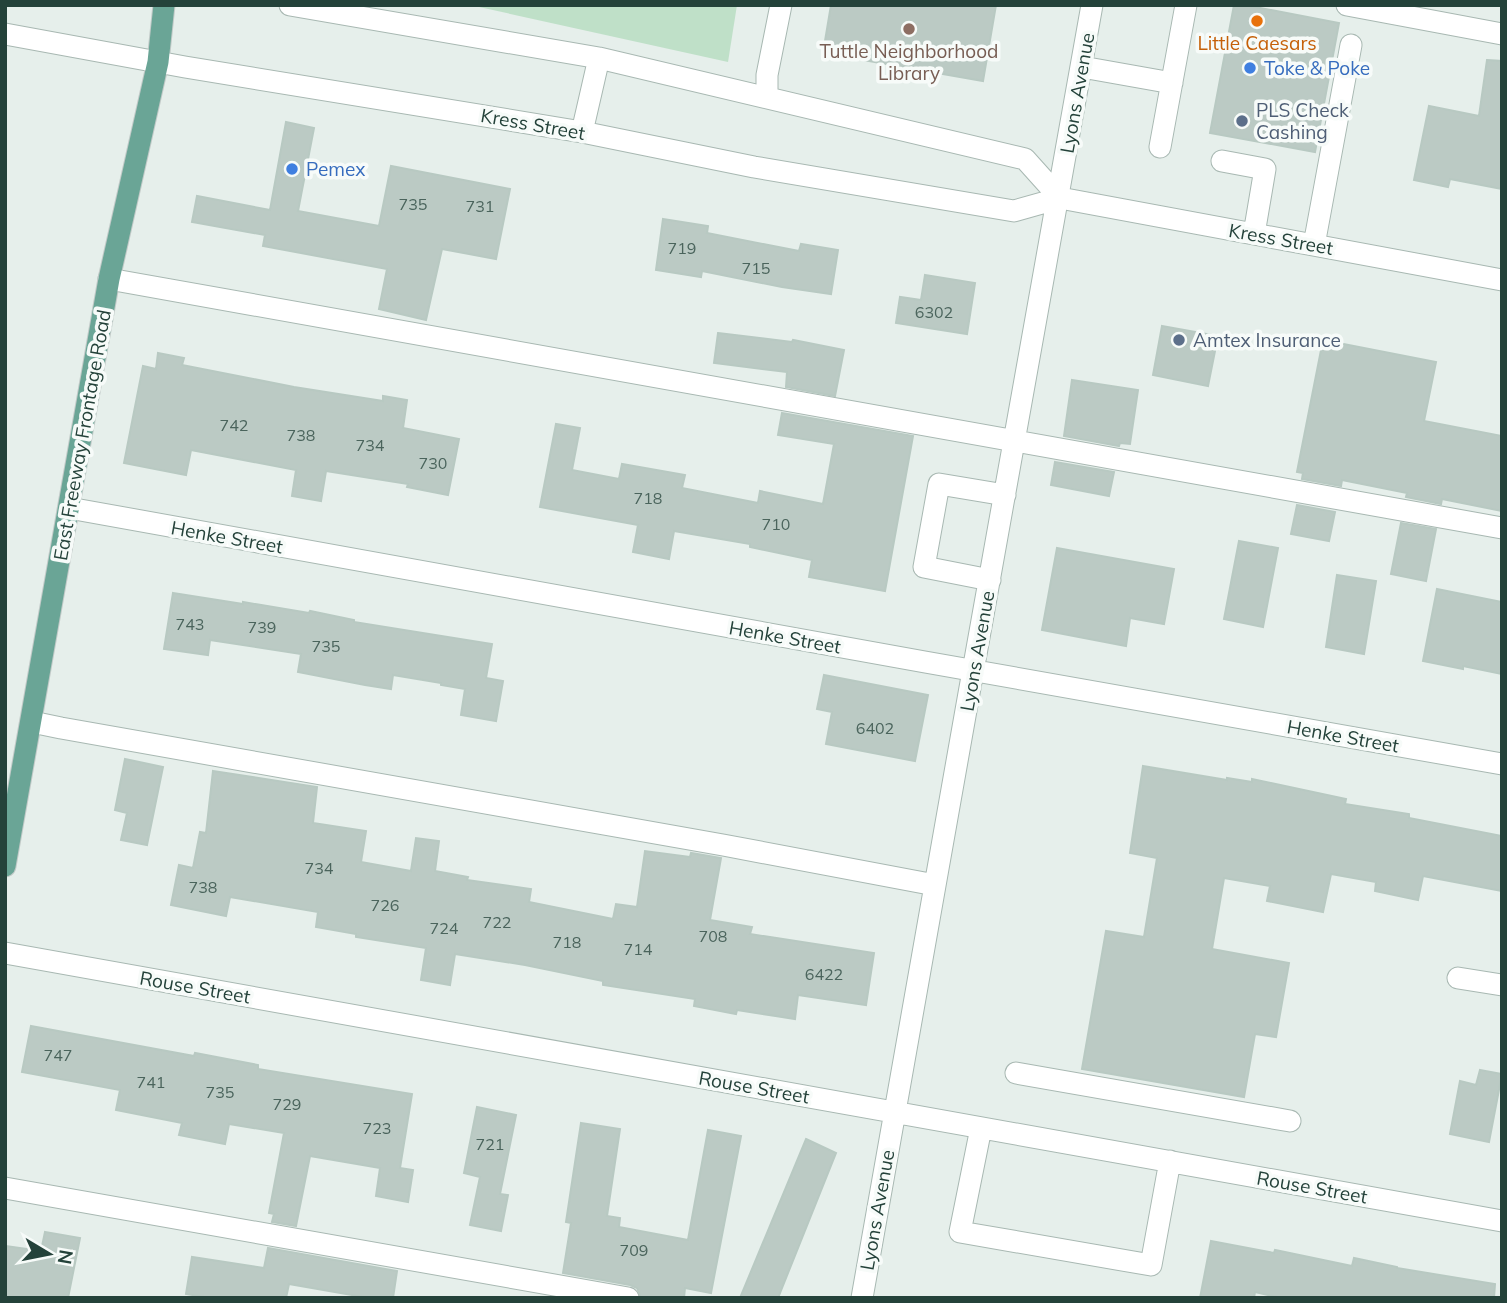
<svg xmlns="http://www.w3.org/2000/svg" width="1507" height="1303" font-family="Mulish,sans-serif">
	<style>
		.green { fill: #bfe0c8 }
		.building { fill: #bbcac4; stroke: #b8c9c2; stroke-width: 2 }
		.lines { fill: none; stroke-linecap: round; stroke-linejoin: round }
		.minor-casing { stroke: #a8b8b2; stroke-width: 23 }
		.major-casing { stroke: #c2cac8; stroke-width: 23 }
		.minor { stroke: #fff; stroke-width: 21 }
		.major { stroke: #6aa596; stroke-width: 21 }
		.food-dot { fill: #e8710a; stroke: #f7fbf9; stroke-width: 2.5 }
		.education-dot { fill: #8d6e63; stroke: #f7fbf9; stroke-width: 2.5 }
		.shop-dot { fill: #3f7fe0; stroke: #f7fbf9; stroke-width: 2.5 }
		.service-dot { fill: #5c6f8a; stroke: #f7fbf9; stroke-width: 2.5 }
		.labels { text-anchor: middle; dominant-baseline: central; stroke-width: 7; stroke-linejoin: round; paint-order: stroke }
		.number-label { font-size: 16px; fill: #4a645c }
		.food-label { font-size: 19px; fill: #c56008; stroke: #f7fbf9 }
		.education-label { font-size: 19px; fill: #785e54; stroke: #f7fbf9 }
		.shop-label { font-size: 19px; fill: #366cbe; stroke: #f7fbf9; text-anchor: start }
		.street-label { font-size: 19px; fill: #24423a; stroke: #f7fbf9 }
		.service-label { font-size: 19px; fill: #4e5e75; stroke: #f7fbf9; text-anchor: start }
	</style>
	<rect width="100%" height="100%" fill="#e6efeb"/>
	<path class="green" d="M 470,5 L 737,5 L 728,62 Z"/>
	<path class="building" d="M 831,5 L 996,5 L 983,81 L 823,53 Z
		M 1234,5 L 1245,5 L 1339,23 L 1315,152 L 1210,133 Z
		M 1487,60 L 1502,61 L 1502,189 L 1450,179 L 1448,187 L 1414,180 L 1429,106 L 1479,116 Z
		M 286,122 L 314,128 L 298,211 L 379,226 L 391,166 L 510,189 L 496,259 L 442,249 L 426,320 L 379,309 L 387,269 L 263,246 L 265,235 L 192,222 L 197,196 L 270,210 Z
		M 663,219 L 708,226 L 707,233 L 799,251 L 801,244 L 838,250 L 831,294 L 782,287 L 702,271 L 701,277 L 656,270 Z
		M 925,275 L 975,283 L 967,334 L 896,323 L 900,297 L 921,300 Z
		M 1162,326 L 1218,336 L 1208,386 L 1153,375 Z
		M 718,333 L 792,342 L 793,340 L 844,350 L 835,396 L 786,387 L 787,372 L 714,363 Z
		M 1323,340 L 1436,362 L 1424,421 L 1502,436 L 1502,511 L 1442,499 L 1441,504 L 1406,497 L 1407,493 L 1342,480 L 1341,486 L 1302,479 L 1303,473 L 1297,472 Z
		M 158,353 L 184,358 L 182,365 L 294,387 L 383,401 L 383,396 L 407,400 L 403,428 L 459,439 L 448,495 L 407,487 L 408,484 L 326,471 L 321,501 L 292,496 L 296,470 L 191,450 L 186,475 L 124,463 L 143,366 L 156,369 Z
		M 1072,380 L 1138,390 L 1130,444 L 1120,443 L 1119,446 L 1064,436 Z
		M 782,413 L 913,436 L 885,591 L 809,577 L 812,560 L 750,547 L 750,544 L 674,531 L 669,559 L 633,552 L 638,525 L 540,507 L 556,424 L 580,428 L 572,470 L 619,479 L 622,464 L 685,475 L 682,488 L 758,503 L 760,491 L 823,504 L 834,444 L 778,435 Z
		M 1055,462 L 1114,472 L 1109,496 L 1051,485 Z
		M 1297,505 L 1335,512 L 1329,541 L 1291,534 Z
		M 1401,523 L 1436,529 L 1426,581 L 1391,574 Z
		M 1239,541 L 1278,548 L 1263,627 L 1224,619 Z
		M 1057,548 L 1174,569 L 1164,624 L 1130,618 L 1126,646 L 1042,630 Z
		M 1337,575 L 1376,581 L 1364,654 L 1326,647 Z
		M 1437,589 L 1502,602 L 1502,674 L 1463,666 L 1463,669 L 1423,661 Z
		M 173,593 L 243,604 L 243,602 L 309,613 L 310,611 L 354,620 L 354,622 L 492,644 L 486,678 L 503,681 L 496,721 L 461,715 L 465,689 L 441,685 L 441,683 L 393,675 L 391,689 L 365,685 L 298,672 L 301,654 L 210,640 L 208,655 L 164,649 Z
		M 824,675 L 928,695 L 915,761 L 826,744 L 832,712 L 817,709 Z
		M 125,759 L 163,767 L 147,845 L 121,840 L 127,813 L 115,810 Z
		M 1143,766 L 1227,780 L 1227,778 L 1252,782 L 1252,779 L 1346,799 L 1345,804 L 1409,814 L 1409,818 L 1502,836 L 1502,891 L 1423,876 L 1418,900 L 1375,891 L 1376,882 L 1331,874 L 1323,912 L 1267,901 L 1270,886 L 1224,878 L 1212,949 L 1289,963 L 1276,1037 L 1255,1034 L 1244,1097 L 1082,1069 L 1106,931 L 1144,937 L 1157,858 L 1130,853 Z
		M 213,771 L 317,787 L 313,823 L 366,831 L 361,862 L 411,871 L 416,838 L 439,841 L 435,871 L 468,877 L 467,880 L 531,889 L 529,902 L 613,919 L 616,904 L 637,907 L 645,851 L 690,857 L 691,853 L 721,858 L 710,920 L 752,927 L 750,934 L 874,953 L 866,1005 L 798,995 L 795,1019 L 737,1010 L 736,1014 L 694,1006 L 695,999 L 603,985 L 603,981 L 525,965 L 455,954 L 450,985 L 421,980 L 426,948 L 356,937 L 356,934 L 316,927 L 318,912 L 230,897 L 226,916 L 171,905 L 179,865 L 193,868 L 200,832 L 206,833 Z
		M 31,1026 L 194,1056 L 195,1053 L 258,1065 L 258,1069 L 412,1094 L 400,1168 L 413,1170 L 408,1202 L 376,1196 L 380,1168 L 310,1156 L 296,1226 L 272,1222 L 274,1214 L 269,1213 L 284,1133 L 229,1124 L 225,1144 L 179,1135 L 182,1123 L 116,1110 L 120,1090 L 22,1072 Z
		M 1480,1070 L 1502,1074 L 1489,1142 L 1450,1134 L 1460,1081 L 1476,1085 Z
		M 477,1107 L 516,1115 L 500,1194 L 508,1195 L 501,1231 L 470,1225 L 480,1177 L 464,1173 Z
		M 581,1123 L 620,1129 L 607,1216 L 620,1218 L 619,1227 L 688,1240 L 708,1130 L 741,1136 L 711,1293 L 685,1288 L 684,1298 L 641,1298 L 637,1288 L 630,1285 L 563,1273 L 571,1223 L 566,1222 Z
		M 806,1139 L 836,1153 L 778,1298 L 740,1298 Z
		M 45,1232 L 80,1238 L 68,1298 L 5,1298 L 5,1246 L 41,1251 Z
		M 1211,1241 L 1274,1253 L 1275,1250 L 1352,1266 L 1354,1258 L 1397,1267 L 1397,1268 L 1495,1284 L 1494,1298 L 1281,1298 L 1255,1292 L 1254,1298 L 1200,1298 Z
		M 268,1248 L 397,1271 L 393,1298 L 369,1298 L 289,1284 L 286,1298 L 210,1298 L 186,1294 L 192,1257 L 264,1268 Z"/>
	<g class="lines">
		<defs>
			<path id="minor" d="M 290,5 L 599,58 L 1025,159 L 1060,198
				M 1347,5 L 1502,34
				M 5,34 L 185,67 L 582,132 L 754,167 L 1014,211 L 1060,198 L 1502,280
				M 1082,67 L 1172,83
				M 767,97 L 767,75 L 781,5
				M 582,132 L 599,58
				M 1160,147 L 1186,5
				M 1222,161 L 1265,169 L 1254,234
				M 1314,245 L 1351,45
				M 109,279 L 1502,528
				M 69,508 L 925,662 L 1502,764
				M 990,580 L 924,567 L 939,484 L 1005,495
				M 32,722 L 61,728 L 723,845 L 935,885
				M 5,953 L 1502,1221
				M 1458,978 L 1502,985
				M 1016,1073 L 1290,1121
				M 981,1128 L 960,1232 L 1151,1265 L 1170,1161
				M 5,1188 L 628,1298
				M 862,1298 C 935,866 1018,437 1092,5"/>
			<path id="major" d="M 5,866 L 109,279 L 158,62 L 164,5"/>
		</defs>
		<use href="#minor" class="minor-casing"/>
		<use href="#major" class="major-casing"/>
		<use href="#minor" class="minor"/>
		<use href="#major" class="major"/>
	</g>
	<circle class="food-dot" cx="1257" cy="21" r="7"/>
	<circle class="education-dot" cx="909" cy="29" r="7"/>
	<g class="shop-dot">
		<circle cx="1250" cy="68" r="7"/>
		<circle cx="292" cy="169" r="7"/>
	</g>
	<g class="service-dot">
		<circle cx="1242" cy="121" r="7"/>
		<circle cx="1179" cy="340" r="7"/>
	</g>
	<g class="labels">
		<g class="number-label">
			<text x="413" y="204">735</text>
			<text x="480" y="206">731</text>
			<text x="682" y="248">719</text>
			<text x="756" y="268">715</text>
			<text x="934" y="312">6302</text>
			<text x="234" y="425">742</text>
			<text x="301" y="435">738</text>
			<text x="370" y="445">734</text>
			<text x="433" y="463">730</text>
			<text x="648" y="498">718</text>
			<text x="776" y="524">710</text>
			<text x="190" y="624">743</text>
			<text x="262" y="627">739</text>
			<text x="326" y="646">735</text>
			<text x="875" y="728">6402</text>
			<text x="319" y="868">734</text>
			<text x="203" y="887">738</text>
			<text x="385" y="905">726</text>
			<text x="497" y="922">722</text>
			<text x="444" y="928">724</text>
			<text x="713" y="936">708</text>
			<text x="567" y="942">718</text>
			<text x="638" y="949">714</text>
			<text x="824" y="974">6422</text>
			<text x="58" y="1055">747</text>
			<text x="151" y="1082">741</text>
			<text x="220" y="1092">735</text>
			<text x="287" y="1104">729</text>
			<text x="377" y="1128">723</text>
			<text x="490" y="1144">721</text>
			<text x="634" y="1250">709</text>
		</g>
		<g class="food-label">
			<text x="1257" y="43">Little Caesars</text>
		</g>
		<g class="education-label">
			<text x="909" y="51">Tuttle Neighborhood<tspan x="909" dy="22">Library</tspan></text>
		</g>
		<g class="shop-label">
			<text x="1264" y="68">Toke &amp; Poke</text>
			<text x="306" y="169">Pemex</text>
		</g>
		<g class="street-label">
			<text transform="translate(1077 93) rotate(-80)">Lyons Avenue</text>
			<text transform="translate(533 124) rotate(10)">Kress Street</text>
			<text transform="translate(1281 239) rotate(10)">Kress Street</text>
			<text transform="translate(82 435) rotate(-80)">East Freeway Frontage Road</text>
			<text transform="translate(227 537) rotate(10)">Henke Street</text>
			<text transform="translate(785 637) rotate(10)">Henke Street</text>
			<text transform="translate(977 651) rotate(-80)">Lyons Avenue</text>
			<text transform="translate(1343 736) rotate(10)">Henke Street</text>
			<text transform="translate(195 987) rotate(10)">Rouse Street</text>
			<text transform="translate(754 1087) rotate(10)">Rouse Street</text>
			<text transform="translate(1312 1187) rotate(10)">Rouse Street</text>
			<text transform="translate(877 1210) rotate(-80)">Lyons Avenue</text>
		</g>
		<g class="service-label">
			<text x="1256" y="110">PLS Check<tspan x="1256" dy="22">Cashing</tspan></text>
			<text x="1193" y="340">Amtex Insurance</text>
		</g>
	</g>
	<rect width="1507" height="1303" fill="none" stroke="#24423a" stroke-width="14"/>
	<g transform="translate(49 1254) rotate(100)" stroke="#f7fbf9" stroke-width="5" paint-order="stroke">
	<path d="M0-5L12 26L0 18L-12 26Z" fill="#24423a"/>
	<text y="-10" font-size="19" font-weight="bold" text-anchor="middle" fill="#24423a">N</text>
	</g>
</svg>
